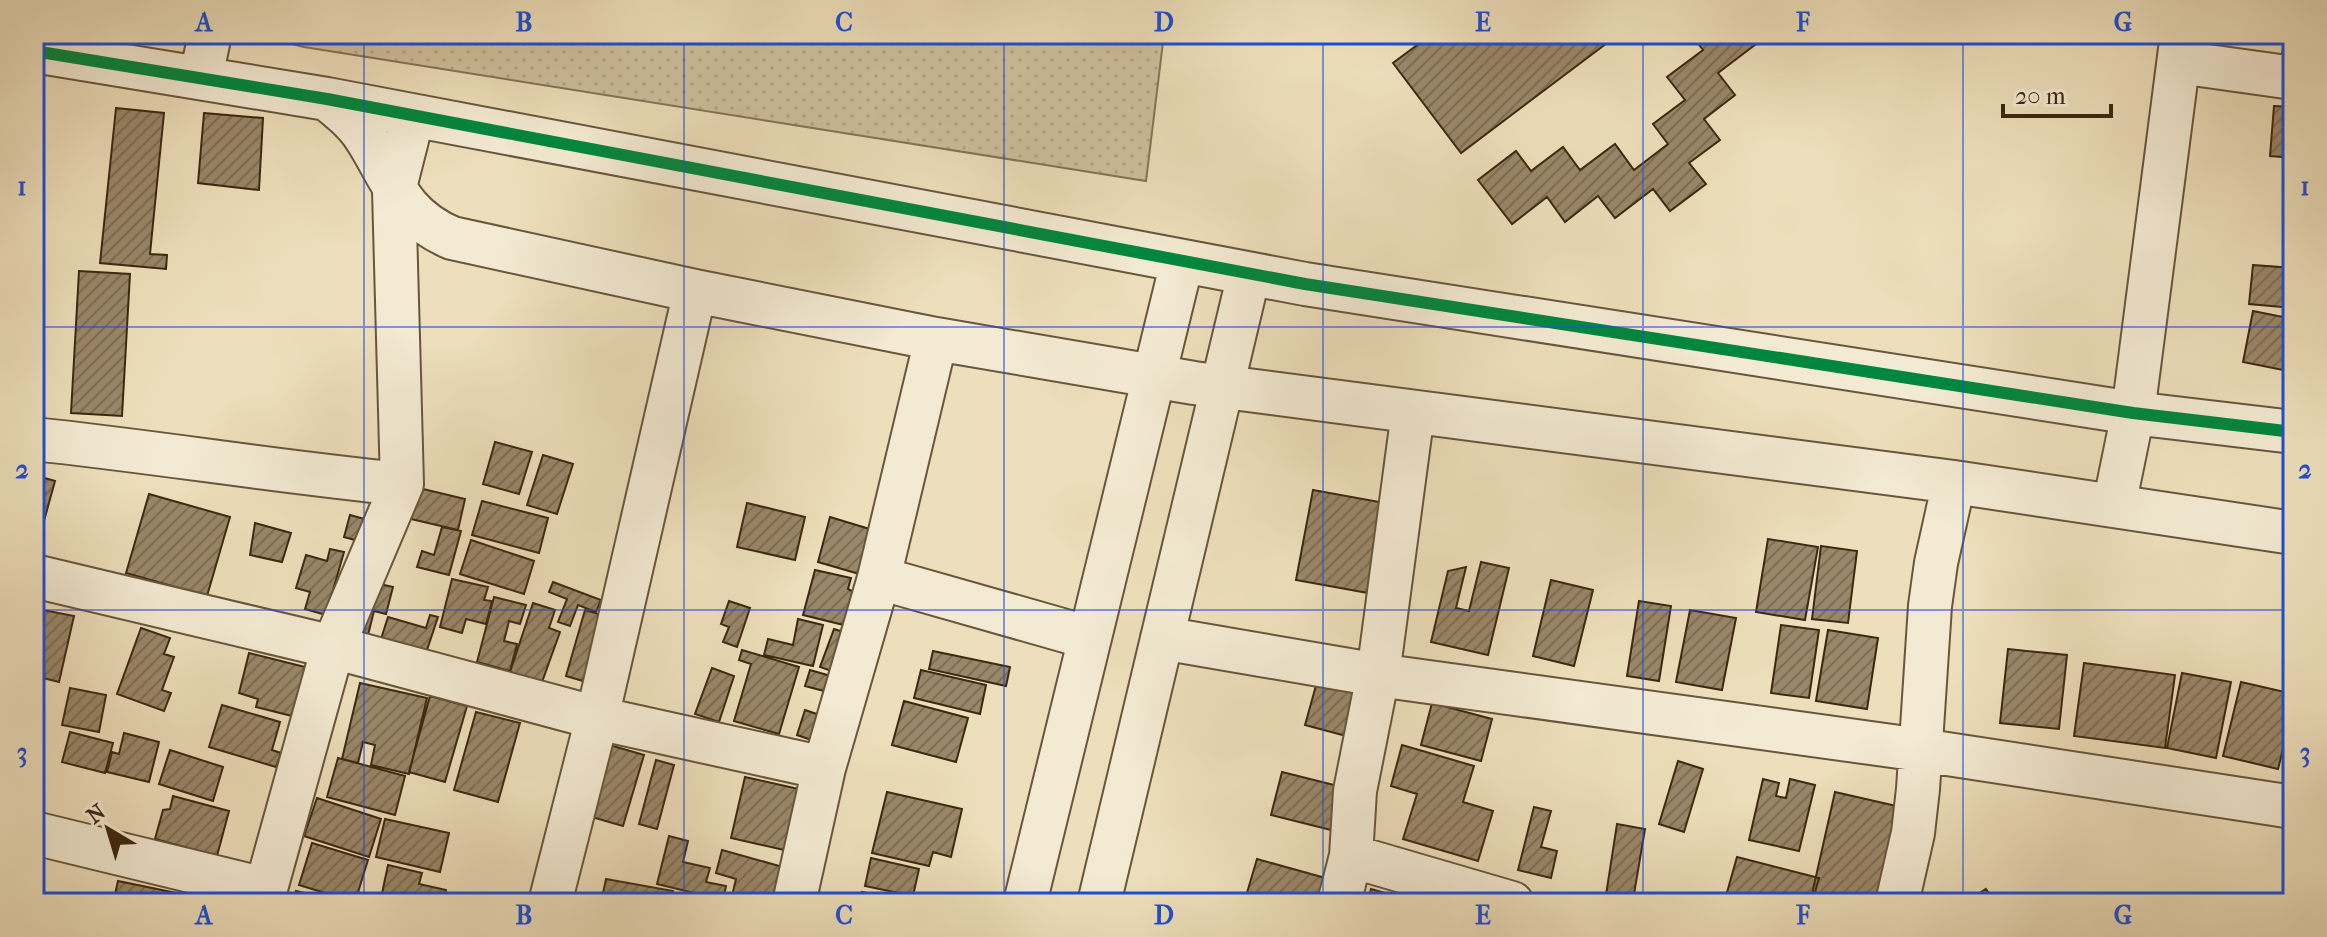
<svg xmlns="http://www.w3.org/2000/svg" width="2327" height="937" font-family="'IM FELL French Canon',serif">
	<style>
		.park { fill: url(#park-dots); stroke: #867458; stroke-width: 2 }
		.building { fill: url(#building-hatch); stroke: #3d2811; stroke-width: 2 }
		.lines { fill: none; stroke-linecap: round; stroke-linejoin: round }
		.minor-casing { stroke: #69563c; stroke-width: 46 }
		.minor { stroke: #f3ead3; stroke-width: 42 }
		.cycleway-casing { stroke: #f3ead3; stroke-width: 17 }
		.cycleway { stroke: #00873e; stroke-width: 12 }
		.grid { fill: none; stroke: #1d4ed8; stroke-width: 2; stroke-opacity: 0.55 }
		.neatline { fill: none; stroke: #1d4ed8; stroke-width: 3 }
		.grid-label { font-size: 26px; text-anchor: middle; font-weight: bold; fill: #1d4ed8 }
	</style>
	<defs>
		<pattern id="park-dots" width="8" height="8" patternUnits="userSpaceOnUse" patternTransform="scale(2)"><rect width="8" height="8" fill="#cfc09e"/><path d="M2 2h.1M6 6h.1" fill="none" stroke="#b3a587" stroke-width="1.8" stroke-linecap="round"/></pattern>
		<pattern id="building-hatch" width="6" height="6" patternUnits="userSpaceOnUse" patternTransform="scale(2)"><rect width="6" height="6" fill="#998769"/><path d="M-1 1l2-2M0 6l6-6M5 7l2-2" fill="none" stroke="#7e6e55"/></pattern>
	</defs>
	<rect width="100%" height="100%" fill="#eddfbb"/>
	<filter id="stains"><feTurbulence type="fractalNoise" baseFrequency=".0025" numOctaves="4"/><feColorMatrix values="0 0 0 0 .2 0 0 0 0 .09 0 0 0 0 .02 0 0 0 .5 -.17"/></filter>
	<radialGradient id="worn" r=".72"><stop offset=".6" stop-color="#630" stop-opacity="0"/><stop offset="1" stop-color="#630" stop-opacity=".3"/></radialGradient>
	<path class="park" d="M 269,34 L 1164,34 L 1146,181 L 304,47 L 279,41 Z"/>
	<path class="building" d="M 1432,34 L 1619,34 L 1461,153 L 1393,63 Z
		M 1691,34 L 1755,34 L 1760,41 L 1718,73 L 1735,95 L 1704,119 L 1720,140 L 1689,163 L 1706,184 L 1670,211 L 1653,189 L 1615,218 L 1598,196 L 1565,222 L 1547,197 L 1512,224 L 1478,180 L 1516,151 L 1531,171 L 1563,147 L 1580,170 L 1615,144 L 1634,170 L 1668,144 L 1653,124 L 1685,100 L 1667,77 L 1703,50 Z
		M 2286,34 L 2293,34 L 2293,65 L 2280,64 Z
		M 2274,106 L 2293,107 L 2293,158 L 2270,156 Z
		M 116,108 L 164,113 L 150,254 L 167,255 L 166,269 L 100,263 Z
		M 204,113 L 263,118 L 259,190 L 198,183 Z
		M 2253,265 L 2293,268 L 2293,308 L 2249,304 Z
		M 79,271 L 130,274 L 122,416 L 71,413 Z
		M 2253,311 L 2293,319 L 2293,372 L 2243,362 Z
		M 495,442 L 532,452 L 519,494 L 483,484 Z
		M 543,455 L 573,464 L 557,514 L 527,505 Z
		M 34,475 L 55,481 L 36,550 L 34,550 Z
		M 402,484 L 465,499 L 458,530 L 394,515 Z
		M 1313,490 L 1407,507 L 1390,597 L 1296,580 Z
		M 149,494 L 230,517 L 207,596 L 126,573 Z
		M 482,501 L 548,518 L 539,553 L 472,535 Z
		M 747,503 L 805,517 L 795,560 L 737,547 Z
		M 350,515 L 390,526 L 384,548 L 344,537 Z
		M 830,517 L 886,534 L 873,578 L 818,562 Z
		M 255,523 L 291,533 L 282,562 L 250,555 Z
		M 442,527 L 461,531 L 449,575 L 417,567 L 422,551 L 434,555 Z
		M 1768,539 L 1818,547 L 1805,620 L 1756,612 Z
		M 471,540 L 534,561 L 524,594 L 460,574 Z
		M 1821,546 L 1857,551 L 1848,623 L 1812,619 Z
		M 330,549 L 344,552 L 326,615 L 305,609 L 310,592 L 296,588 L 306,555 L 327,561 Z
		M 1481,562 L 1509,568 L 1488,655 L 1431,642 L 1448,571 L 1466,567 L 1456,608 L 1469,611 Z
		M 815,570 L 851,578 L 848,589 L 861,596 L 876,633 L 803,615 Z
		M 452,579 L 488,587 L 484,600 L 492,601 L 486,624 L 466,619 L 462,633 L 440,627 Z
		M 1551,580 L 1593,590 L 1574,666 L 1533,656 Z
		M 371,582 L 393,587 L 386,614 L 374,611 L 367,639 L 341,633 Z
		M 553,582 L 601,600 L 596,612 L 578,605 L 570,626 L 558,622 L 567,599 L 549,592 Z
		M 494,597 L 526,605 L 520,624 L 509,621 L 504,641 L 517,644 L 510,671 L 477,662 Z
		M 729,601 L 750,608 L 737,647 L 723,642 L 729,627 L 721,624 Z
		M 1639,601 L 1671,606 L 1659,681 L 1627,676 Z
		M 533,603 L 555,610 L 549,628 L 560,632 L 542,682 L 510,672 Z
		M 43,610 L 74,616 L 59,682 L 35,676 L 41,650 L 34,647 Z
		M 585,610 L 626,622 L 607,688 L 566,676 Z
		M 1690,610 L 1736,618 L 1722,690 L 1676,682 Z
		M 430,615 L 438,617 L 425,656 L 380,642 L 388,617 L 426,628 Z
		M 798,619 L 823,625 L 813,666 L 764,655 L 768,639 L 793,645 Z
		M 1781,625 L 1819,630 L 1809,698 L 1771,693 Z
		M 141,628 L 170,638 L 164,654 L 174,657 L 162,690 L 171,693 L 164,711 L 117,694 Z
		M 834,629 L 856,636 L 843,675 L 820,667 Z
		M 1828,630 L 1878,638 L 1867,709 L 1816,701 Z
		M 2008,649 L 2067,655 L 2059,729 L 2000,723 Z
		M 742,650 L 799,667 L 779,734 L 734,721 L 751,664 L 739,660 Z
		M 933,651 L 1010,667 L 1006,686 L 929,669 Z
		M 249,653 L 309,668 L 296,717 L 256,707 L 258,699 L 239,693 Z
		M 2084,663 L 2175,675 L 2165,748 L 2074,736 Z
		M 712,668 L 734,676 L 719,722 L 695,714 Z
		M 810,670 L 848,681 L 843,696 L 805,686 Z
		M 921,670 L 986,685 L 980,714 L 914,698 Z
		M 2182,673 L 2231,682 L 2216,758 L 2167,748 Z
		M 1317,682 L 1362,695 L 1350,737 L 1305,725 Z
		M 2241,682 L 2293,694 L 2293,710 L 2278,769 L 2223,756 Z
		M 360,683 L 427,698 L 409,774 L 371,765 L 375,745 L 363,742 L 358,763 L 342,759 Z
		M 70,688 L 106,695 L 99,732 L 62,725 Z
		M 430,696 L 467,706 L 445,782 L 409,772 Z
		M 904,701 L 968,718 L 956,762 L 892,745 Z
		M 1432,703 L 1492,719 L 1481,761 L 1421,745 Z
		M 222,705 L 280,722 L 272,750 L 281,753 L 276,767 L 209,747 Z
		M 805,710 L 837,721 L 829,746 L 797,735 Z
		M 476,712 L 520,723 L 498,802 L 454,790 Z
		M 70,732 L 113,743 L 105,773 L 62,762 Z
		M 124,733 L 159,742 L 149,782 L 107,772 L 112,752 L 119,754 Z
		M 606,744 L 644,755 L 623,826 L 585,815 Z
		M 1402,745 L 1474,766 L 1463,802 L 1493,811 L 1478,861 L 1403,839 L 1417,794 L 1391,786 Z
		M 170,750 L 223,767 L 213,801 L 159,784 Z
		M 338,758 L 405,776 L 395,815 L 327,797 Z
		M 656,760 L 674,765 L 657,829 L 639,824 Z
		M 1678,761 L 1703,769 L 1684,832 L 1659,824 Z
		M 1282,772 L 1346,788 L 1335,831 L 1271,815 Z
		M 745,777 L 834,797 L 820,858 L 731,838 Z
		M 1763,779 L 1779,783 L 1776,796 L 1786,798 L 1790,779 L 1815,785 L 1799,851 L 1749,840 Z
		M 887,792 L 962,809 L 951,857 L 933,852 L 929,866 L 872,853 Z
		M 1835,792 L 1914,810 L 1893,903 L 1810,903 Z
		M 173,796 L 229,811 L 217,856 L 155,839 L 163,810 L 170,809 Z
		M 317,798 L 381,819 L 369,857 L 304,836 Z
		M 1534,807 L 1551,811 L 1541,847 L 1557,851 L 1551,878 L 1518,870 Z
		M 385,819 L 449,833 L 440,872 L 376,857 Z
		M 1617,824 L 1645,829 L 1633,900 L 1606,895 Z
		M 669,836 L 688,841 L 683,862 L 710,868 L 706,882 L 726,886 L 723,900 L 657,884 Z
		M 312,843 L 368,860 L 355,902 L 299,885 Z
		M 722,850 L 783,867 L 797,903 L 744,903 L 731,900 L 736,879 L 716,873 Z
		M 1737,857 L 1819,878 L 1812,903 L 1724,903 Z
		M 871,858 L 919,869 L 913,896 L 865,886 Z
		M 1257,859 L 1329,879 L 1322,903 L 1244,903 Z
		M 388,865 L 422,873 L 419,884 L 446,890 L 443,903 L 380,903 Z
		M 606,879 L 673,891 L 671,903 L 601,903 Z
		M 118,881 L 201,898 L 200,903 L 113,903 Z
		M 1371,889 L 1420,903 L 1367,903 Z
		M 1986,889 L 1995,903 L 1964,903 Z
		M 296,891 L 348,903 L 293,903 Z
		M 862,892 L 921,903 L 860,903 Z"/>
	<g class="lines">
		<defs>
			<path id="minor" d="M 34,51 L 327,99 L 1305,284 L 2133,413 L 2293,432
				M 2179,62 L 2293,78
				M 201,77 L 210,34
				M 327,99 C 342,111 357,123 367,140 C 393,182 402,217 452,238 L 695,291 L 936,339 L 1194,383 L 1954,482 L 2293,533
				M 34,439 C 157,452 279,472 402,484
				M 2114,506 L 2133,413 L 2182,34
				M 34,576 L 333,647 L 597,718 L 824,768
				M 879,578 L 1090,638
				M 1162,638 L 1378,675 L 1921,750 L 2293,807
				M 34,833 L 265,889
				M 1351,856 L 1512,903
				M 262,903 L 333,647 L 402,484 L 394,191 L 413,116
				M 550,903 L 597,718 L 695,291
				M 794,903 L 824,768 L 879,578 L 936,339
				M 1025,903 L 1182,262
				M 1099,903 L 1249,274
				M 1339,903 L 1351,856 L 1355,791 L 1378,675 L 1413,412
				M 1897,903 L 1913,833 L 1918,789 L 1930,606 L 1936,563 L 1954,482"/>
		</defs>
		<use href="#minor" class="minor-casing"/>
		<use href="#minor" class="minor"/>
		<defs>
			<path id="cycleway" d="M 34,51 L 327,99 L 1305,284 L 2133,413 L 2293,432"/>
		</defs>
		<use href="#cycleway" class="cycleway-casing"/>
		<use href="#cycleway" class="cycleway"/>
	</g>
	<path class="grid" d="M 364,34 L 364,903M 684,34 L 684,903M 1004,34 L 1004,903M 1323,34 L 1323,903M 1643,34 L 1643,903M 1963,34 L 1963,903M 34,327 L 2293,327M 34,610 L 2293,610"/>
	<rect width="2327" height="937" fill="none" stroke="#eddfbb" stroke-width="88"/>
	<g transform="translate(108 829) rotate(322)" stroke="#f3ead3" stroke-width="6" paint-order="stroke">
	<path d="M0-6L14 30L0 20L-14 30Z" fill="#3d2811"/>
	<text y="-12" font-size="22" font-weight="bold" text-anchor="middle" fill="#3d2811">N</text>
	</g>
	<path d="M2003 104v12h108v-12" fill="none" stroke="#3d2811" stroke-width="4"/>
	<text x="2015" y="104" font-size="24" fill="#3d2811" stroke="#f3ead3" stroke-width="6" paint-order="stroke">20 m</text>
	<rect x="44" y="44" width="2239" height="849" class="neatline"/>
	<g class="grid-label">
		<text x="204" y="31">A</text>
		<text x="524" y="31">B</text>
		<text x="844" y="31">C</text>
		<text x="1164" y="31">D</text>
		<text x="1483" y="31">E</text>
		<text x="1803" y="31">F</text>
		<text x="2123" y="31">G</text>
		<text x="22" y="195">1</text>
		<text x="2305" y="195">1</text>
		<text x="22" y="478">2</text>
		<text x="2305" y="478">2</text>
		<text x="22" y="761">3</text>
		<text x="2305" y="761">3</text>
		<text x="204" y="924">A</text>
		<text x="524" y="924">B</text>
		<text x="844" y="924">C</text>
		<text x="1164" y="924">D</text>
		<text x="1483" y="924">E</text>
		<text x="1803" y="924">F</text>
		<text x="2123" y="924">G</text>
	</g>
	<rect width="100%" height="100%" filter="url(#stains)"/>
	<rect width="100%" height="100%" fill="url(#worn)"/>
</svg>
